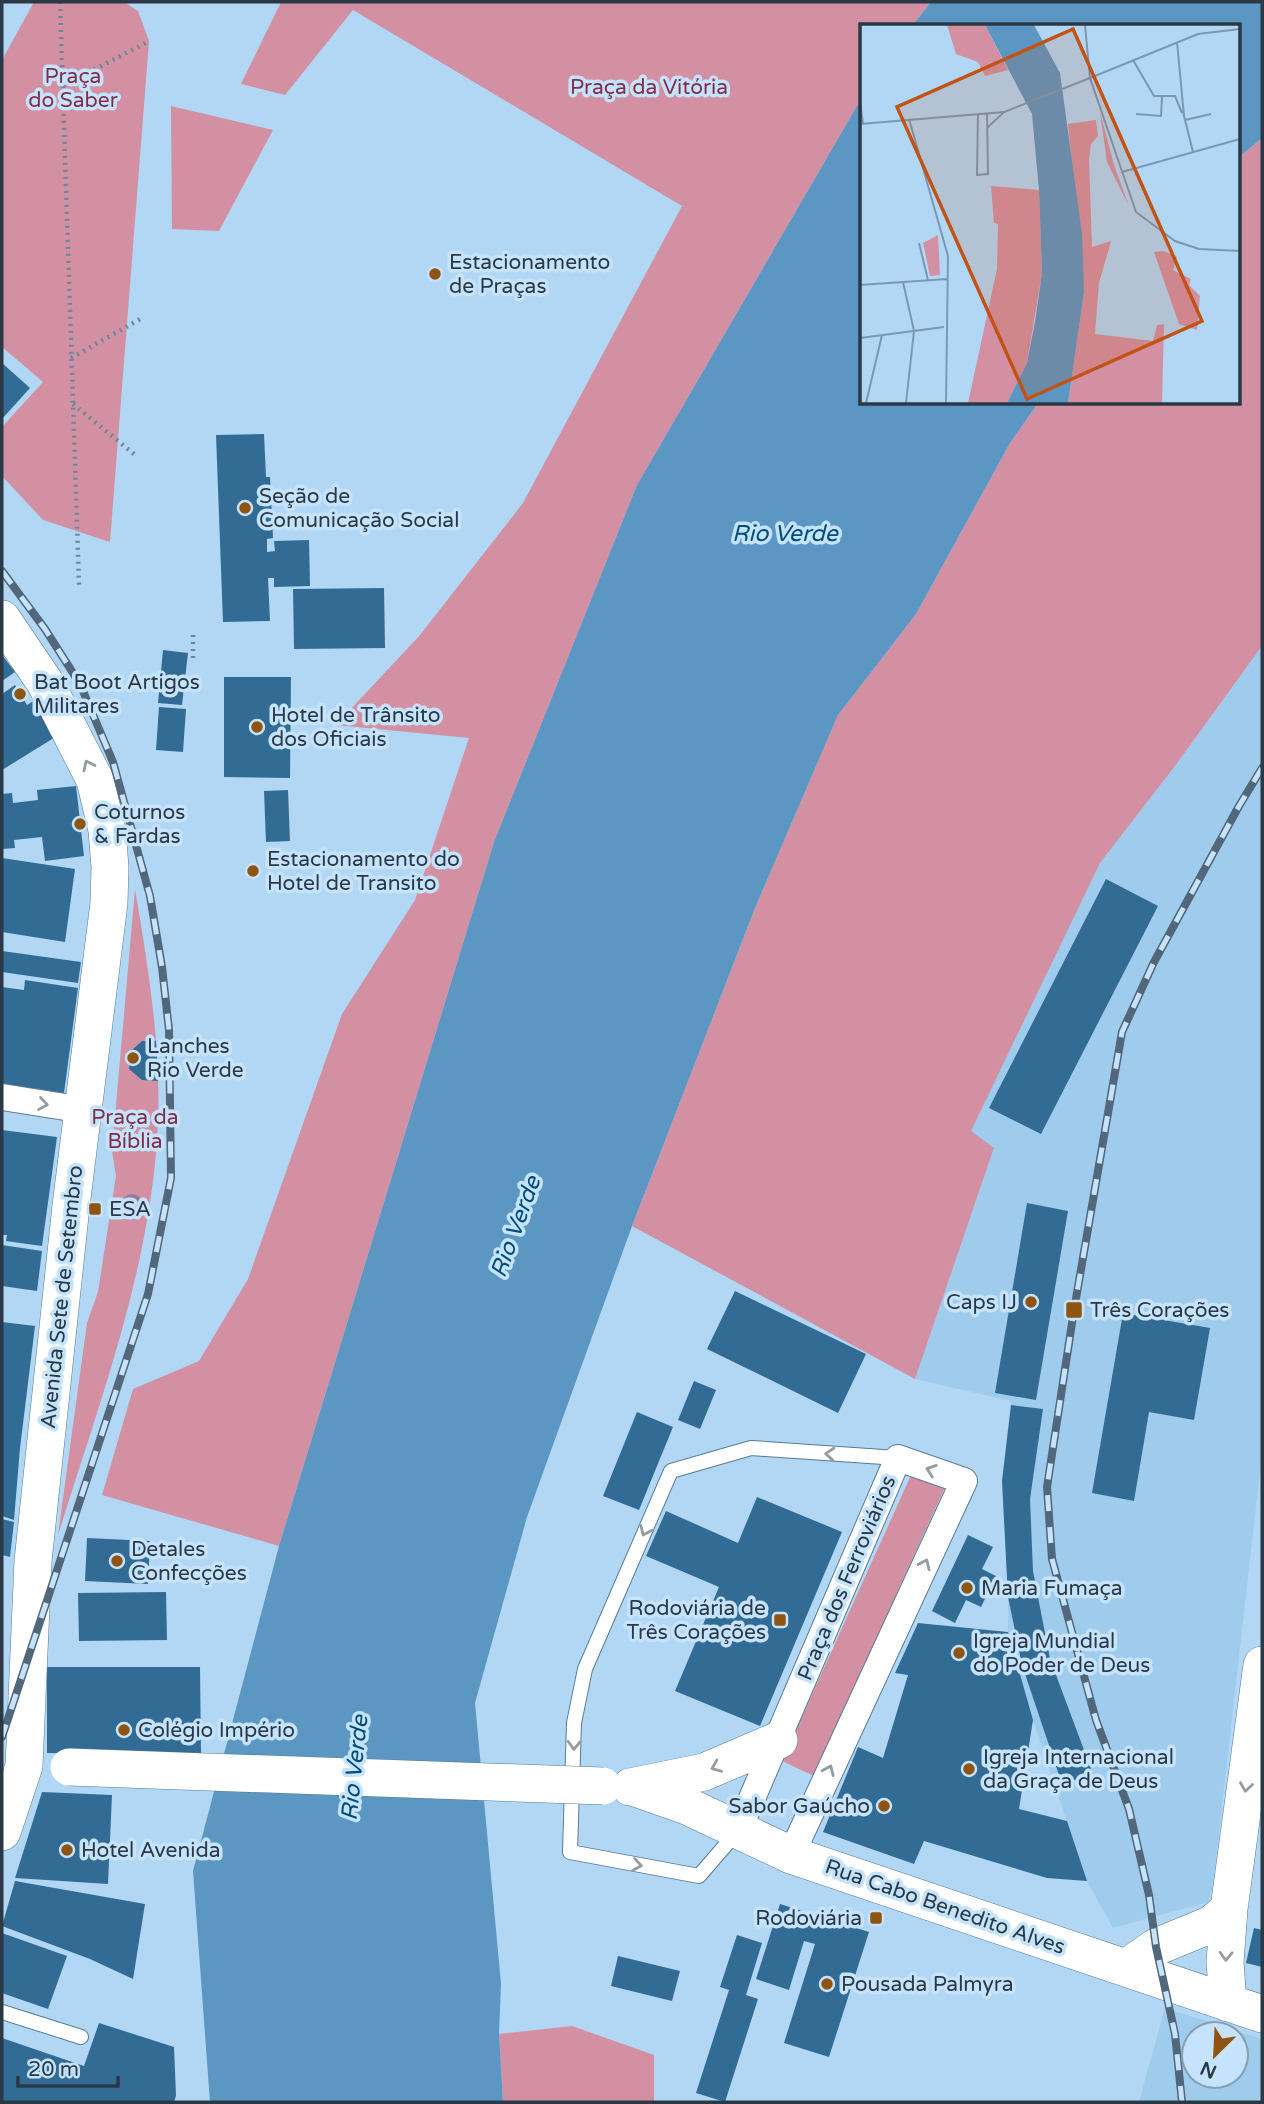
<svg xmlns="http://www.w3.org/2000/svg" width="1264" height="2104" font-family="'Varela Round',sans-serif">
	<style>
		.built { fill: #9fcbed; fill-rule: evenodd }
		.green { fill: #d290a2 }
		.water { fill: #5c96c2 }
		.building { fill: #326c95 }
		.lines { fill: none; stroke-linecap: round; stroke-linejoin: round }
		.service-casing { stroke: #587b96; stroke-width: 16 }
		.minor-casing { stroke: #587b96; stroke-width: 28 }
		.secondary-casing { stroke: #587b96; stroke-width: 38 }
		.path { stroke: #6c869b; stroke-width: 4.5; stroke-dasharray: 2 5; stroke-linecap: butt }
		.service { stroke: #fff; stroke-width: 14 }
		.minor { stroke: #fff; stroke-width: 26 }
		.secondary { stroke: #fff; stroke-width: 37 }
		.rail-casing { stroke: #526779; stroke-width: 8 }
		.rail { stroke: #c5e3fc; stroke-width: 5; stroke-dasharray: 16; stroke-linecap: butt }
		.secondary-bridge-casing { stroke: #587b96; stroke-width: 38; stroke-linecap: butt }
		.secondary-bridge { stroke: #fff; stroke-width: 37 }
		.tree { fill: #977a97 }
		.oneway { stroke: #949ca2 }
		.poi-dot { fill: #8f5412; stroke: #c5e3fc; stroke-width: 2.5 }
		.labels { text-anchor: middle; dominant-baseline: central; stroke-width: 7; stroke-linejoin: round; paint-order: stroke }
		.park-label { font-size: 21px; fill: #822d4a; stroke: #c5e3fc }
		.poi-label { font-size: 21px; fill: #2a3945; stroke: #c5e3fc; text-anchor: start }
		.street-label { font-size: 21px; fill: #2a3945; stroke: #c5e3fc }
		.water-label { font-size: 23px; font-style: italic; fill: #004d77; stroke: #c5e3fc }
		.inset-road { fill: none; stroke: #7b98af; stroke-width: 2 }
		.view { fill: #c25317; fill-opacity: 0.15; stroke: #c25317; stroke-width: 3.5 }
		.inset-edge { fill: none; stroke: #2a3945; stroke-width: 3.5 }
	</style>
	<rect width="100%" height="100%" fill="#b1d7f5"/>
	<path class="built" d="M 1262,646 L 1262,1454 L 1213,1886 L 1208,1902 L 1113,1928 L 1087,1881 L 1023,1691 L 1008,1632 L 1008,1597 L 1002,1481 L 1011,1401 L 915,1379 L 994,1149 L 970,1132 L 1100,863 L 1175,766 Z
		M 1165,2008 L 1262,2039 L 1262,2102 L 1139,2102 ZM 1194,2034 L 1236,2034 L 1236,2076 L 1194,2076 Z"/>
	<path class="green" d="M 34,2 L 124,2 L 138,11 L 149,41 L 110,542 L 43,520 L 2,476 L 2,427 L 43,382 L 2,347 L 2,60 Z
		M 281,2 L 931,2 L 912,26 L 862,26 L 861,99 L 637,485 L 494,842 L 279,1546 L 102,1495 L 133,1389 L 199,1361 L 248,1279 L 342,1014 L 415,900 L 469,738 L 336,725 L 420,635 L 523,503 L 682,206 L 353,10 L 285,95 L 241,84 Z
		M 171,106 L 273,130 L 219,231 L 172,229 Z
		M 1262,138 L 1262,646 L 1175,766 L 1100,863 L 971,1131 L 994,1148 L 915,1379 L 632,1226 L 755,908 L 838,715 L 916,614 L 1010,443 L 1038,403 L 1238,402 L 1238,158 Z
		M 135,889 C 148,966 161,1044 158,1122 C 152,1265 100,1400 58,1535 L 87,1323 L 98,1292 L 116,1176 L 112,1151 Z
		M 912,1473 L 945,1487 L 814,1776 L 782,1761 Z
		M 572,2026 L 654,2055 L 654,2102 L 503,2102 L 499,2034 Z"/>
	<path class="water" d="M 931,2 L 1262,2 L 1262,138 L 1238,158 L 1238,26 L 912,26 Z
		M 861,99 L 862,402 L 1038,403 L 1010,443 L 916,614 L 838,715 L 755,908 L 632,1226 L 527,1517 L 475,1703 L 501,1984 L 499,2034 L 503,2102 L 210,2102 L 193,1871 L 279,1546 L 494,842 L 637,485 Z"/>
	<path class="building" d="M 2,363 L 30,388 L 2,419 Z
		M 264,434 L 266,477 L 270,477 L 273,538 L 267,539 L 267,552 L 275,551 L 274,541 L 309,540 L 310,586 L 274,587 L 274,578 L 268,578 L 270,621 L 223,622 L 216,435 Z
		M 384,588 L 385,648 L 294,649 L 293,589 Z
		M 163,650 L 188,653 L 182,705 L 158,703 Z
		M 2,655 L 15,672 L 2,681 Z
		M 224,677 L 291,677 L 290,778 L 224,777 Z
		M 15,685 L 27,705 L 35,700 L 57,736 L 2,770 L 2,694 Z
		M 159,707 L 186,709 L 183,752 L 156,750 Z
		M 76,786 L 84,856 L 45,861 L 42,837 L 14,840 L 15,848 L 2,849 L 2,794 L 12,793 L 13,803 L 38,800 L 37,790 Z
		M 288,790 L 290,841 L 266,842 L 264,791 Z
		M 2,858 L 75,869 L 65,942 L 2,932 Z
		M 1106,879 L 1158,906 L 1041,1134 L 989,1108 Z
		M 2,951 L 81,962 L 78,983 L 2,972 Z
		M 25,980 L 78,988 L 64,1093 L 2,1084 L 2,987 L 24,990 Z
		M 142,1041 L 156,1041 L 158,1081 L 142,1080 L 129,1069 L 131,1051 Z
		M 2,1130 L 57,1137 L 42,1246 L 6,1241 L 7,1235 L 2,1235 Z
		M 1027,1203 L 1068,1211 L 1036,1400 L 995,1393 Z
		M 2,1245 L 42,1251 L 37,1291 L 2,1286 Z
		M 735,1291 L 866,1354 L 838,1413 L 707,1349 Z
		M 1123,1313 L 1210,1328 L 1194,1420 L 1149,1412 L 1134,1501 L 1092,1493 Z
		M 2,1322 L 35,1326 L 20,1448 L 14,1520 L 2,1516 Z
		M 694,1381 L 716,1390 L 700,1429 L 678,1420 Z
		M 1011,1405 L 1043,1409 L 1030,1499 L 1033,1571 L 1050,1659 L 1093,1774 L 1062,1784 L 1022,1665 L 1008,1597 L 1002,1481 Z
		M 637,1412 L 673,1427 L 639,1510 L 603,1496 Z
		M 757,1497 L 842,1532 L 760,1726 L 675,1691 L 719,1587 L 646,1556 L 666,1511 L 738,1543 Z
		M 2,1519 L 14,1522 L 10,1557 L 2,1555 Z
		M 968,1535 L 993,1547 L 982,1569 L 996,1576 L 981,1607 L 966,1600 L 955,1623 L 932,1611 Z
		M 87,1538 L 150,1541 L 148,1584 L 85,1581 Z
		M 166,1592 L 167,1640 L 79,1641 L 78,1593 Z
		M 918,1623 L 1008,1632 L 1033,1720 L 1019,1809 L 1067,1821 L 1087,1881 L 1047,1878 L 924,1841 L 914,1864 L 823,1832 L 858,1747 L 883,1758 L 908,1675 L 895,1673 Z
		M 47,1667 L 200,1667 L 201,1754 L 47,1753 Z
		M 42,1792 L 112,1795 L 108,1884 L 15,1878 Z
		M 15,1881 L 145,1904 L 133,1979 L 90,1959 L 2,1926 Z
		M 780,1904 L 869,1932 L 829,2057 L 784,2043 L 815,1944 L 804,1941 L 789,1990 L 756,1979 Z
		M 1254,1928 L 1262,1930 L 1262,1967 L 1246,1963 Z
		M 2,1933 L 67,1956 L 48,2009 L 2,1993 Z
		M 737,1935 L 762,1943 L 746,1995 L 758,1999 L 725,2102 L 696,2093 L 729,1990 L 720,1987 Z
		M 618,1956 L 680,1971 L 672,2001 L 611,1986 Z
		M 99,2023 L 174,2047 L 176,2096 L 174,2102 L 2,2102 L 2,2038 L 84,2066 Z"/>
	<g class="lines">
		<defs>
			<path id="service" d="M 737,1832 L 699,1876 L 570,1852 L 574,1723 L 585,1669 L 671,1471 L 751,1448 L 898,1458
				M 2,2012 L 81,2037"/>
			<path id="minor" d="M 2,1097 L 84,1110
				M 738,1831 L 898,1458 L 964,1481 L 791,1855"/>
			<path id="secondary" d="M 2,619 L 46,684 L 95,780 L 107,830 L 110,867 L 109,903 L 71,1206 L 33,1561 L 24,1766 L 2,1832
				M 630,1787 L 704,1772 L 779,1740
				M 633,1787 L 687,1806 L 791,1855 L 1262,2014
				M 1126,1968 L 1156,1947 L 1212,1924 L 1229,1909
				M 1228,2003 L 1225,1962 L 1229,1909 L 1262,1665"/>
		</defs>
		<use href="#service" class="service-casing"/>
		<use href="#minor" class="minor-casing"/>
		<use href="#secondary" class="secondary-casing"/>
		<path class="path" d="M 60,2 L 79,585
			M 63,86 L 149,41
			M 71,358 L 144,317
			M 73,404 L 134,454
			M 193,635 L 193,662"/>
		<use href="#service" class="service"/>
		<use href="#minor" class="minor"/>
		<use href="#secondary" class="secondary"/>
		<defs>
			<path id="rail" d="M 2,571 L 45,629 L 80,684 L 113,762 L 150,896 L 162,967 L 169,1030 L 171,1178 L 148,1294 L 2,1737
				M 1182,2102 L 1175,2034 L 1156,1947 L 1149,1895 L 1129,1809 L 1096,1720 L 1052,1559 L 1047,1487 L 1074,1310 L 1122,1032 L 1154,962 L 1239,806 L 1262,768"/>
		</defs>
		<use href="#rail" class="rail-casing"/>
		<use href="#rail" class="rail"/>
		<defs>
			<path id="secondary-bridge" d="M 69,1767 L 603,1786"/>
		</defs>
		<use href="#secondary-bridge" class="secondary-bridge-casing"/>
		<use href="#secondary-bridge" class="secondary-bridge"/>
	</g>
	<circle class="tree" cx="132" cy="1204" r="10"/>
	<defs><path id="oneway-chevron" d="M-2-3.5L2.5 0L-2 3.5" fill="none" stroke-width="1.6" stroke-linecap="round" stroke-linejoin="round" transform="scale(1.75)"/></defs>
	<g class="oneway">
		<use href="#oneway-chevron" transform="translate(88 765) rotate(-116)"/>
		<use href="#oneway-chevron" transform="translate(43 1104) rotate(9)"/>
		<use href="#oneway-chevron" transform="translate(830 1454) rotate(-176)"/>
		<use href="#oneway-chevron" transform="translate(931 1470) rotate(-161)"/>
		<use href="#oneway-chevron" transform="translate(645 1531) rotate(114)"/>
		<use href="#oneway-chevron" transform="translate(925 1564) rotate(-65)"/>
		<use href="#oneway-chevron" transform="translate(574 1745) rotate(92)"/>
		<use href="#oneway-chevron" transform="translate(716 1767) rotate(157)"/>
		<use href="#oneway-chevron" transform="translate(829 1770) rotate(-66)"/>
		<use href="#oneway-chevron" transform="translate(1246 1787) rotate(98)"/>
		<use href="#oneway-chevron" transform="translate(637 1865) rotate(10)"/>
		<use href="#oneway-chevron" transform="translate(1226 1956) rotate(92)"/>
	</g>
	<g class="poi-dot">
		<circle cx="435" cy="274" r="7"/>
		<circle cx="245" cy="508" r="7"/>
		<circle cx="20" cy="694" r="7"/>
		<circle cx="257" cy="727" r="7"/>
		<circle cx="80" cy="824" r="7"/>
		<circle cx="253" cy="871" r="7"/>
		<circle cx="133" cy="1058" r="7"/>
		<rect x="88" y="1202" width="14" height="14" rx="3.5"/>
		<circle cx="1031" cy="1302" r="7"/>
		<rect x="1065" y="1301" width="18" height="18" rx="3.5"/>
		<circle cx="117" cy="1561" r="7"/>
		<circle cx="967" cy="1588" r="7"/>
		<rect x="773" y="1613" width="14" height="14" rx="3.5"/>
		<circle cx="959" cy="1653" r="7"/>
		<circle cx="124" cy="1730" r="7"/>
		<circle cx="969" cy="1769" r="7"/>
		<circle cx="884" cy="1806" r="7"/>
		<circle cx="67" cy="1850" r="7"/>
		<rect x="869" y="1911" width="14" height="14" rx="3.5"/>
		<circle cx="827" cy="1984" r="7"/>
	</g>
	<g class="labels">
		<g class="park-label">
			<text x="73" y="76">Praça<tspan x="73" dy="24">do Saber</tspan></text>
			<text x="649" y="87">Praça da Vitória</text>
			<text x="135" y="1117">Praça da<tspan x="135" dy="24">Bíblia</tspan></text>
		</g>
		<g class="poi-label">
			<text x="449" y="262">Estacionamento<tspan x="449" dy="24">de Praças</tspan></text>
			<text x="259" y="496">Seção de<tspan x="259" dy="24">Comunicação Social</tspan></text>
			<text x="34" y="682">Bat Boot Artigos<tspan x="34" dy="24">Militares</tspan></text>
			<text x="271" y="715">Hotel de Trânsito<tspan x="271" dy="24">dos Oficiais</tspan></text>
			<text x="94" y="812">Coturnos<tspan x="94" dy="24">&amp; Fardas</tspan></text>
			<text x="267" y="859">Estacionamento do<tspan x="267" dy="24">Hotel de Transito</tspan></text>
			<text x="147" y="1046">Lanches<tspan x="147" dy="24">Rio Verde</tspan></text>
			<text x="109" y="1209">ESA</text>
			<text x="1017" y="1302" text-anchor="end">Caps IJ</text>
			<text x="1090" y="1310">Três Corações</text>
			<text x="131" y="1549">Detales<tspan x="131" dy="24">Confecções</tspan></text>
			<text x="981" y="1588">Maria Fumaça</text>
			<text x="766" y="1608" text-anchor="end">Rodoviária de<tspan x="766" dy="24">Três Corações</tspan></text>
			<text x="973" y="1641">Igreja Mundial<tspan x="973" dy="24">do Poder de Deus</tspan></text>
			<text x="138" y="1730">Colégio Império</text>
			<text x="983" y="1757">Igreja Internacional<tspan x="983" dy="24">da Graça de Deus</tspan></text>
			<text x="870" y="1806" text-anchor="end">Sabor Gaúcho</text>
			<text x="81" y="1850">Hotel Avenida</text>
			<text x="862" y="1918" text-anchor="end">Rodoviária</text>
			<text x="841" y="1984">Pousada Palmyra</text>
		</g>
		<g class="street-label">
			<text transform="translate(62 1297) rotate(-84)">Avenida Sete de Setembro</text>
			<text transform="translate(847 1578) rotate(-67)">Praça dos Ferroviários</text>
			<text transform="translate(945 1907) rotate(19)">Rua Cabo Benedito Alves</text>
		</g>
		<g class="water-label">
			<text x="785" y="534">Rio Verde</text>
			<text transform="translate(516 1227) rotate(-70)">Rio Verde</text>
			<text transform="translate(355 1768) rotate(-84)">Rio Verde</text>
		</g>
	</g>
	<g transform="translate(860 24)">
		<rect width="380" height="380" fill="#b1d7f5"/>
		<path d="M 87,1 L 125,1 L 148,46 L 125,52 L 118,38 L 96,30 ZM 240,88 L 254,141 L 269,182 L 247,138 ZM 236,96 L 238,112 L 231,120 L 229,135 L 232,223 L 251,217 L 239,259 L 235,310 L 293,317 L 297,301 L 304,300 L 302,379 L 208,379 L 224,269 L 208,100 ZM 131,162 L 179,166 L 182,249 L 167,339 L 147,379 L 108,379 L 137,245 L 138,200 L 134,199 ZM 78,211 L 80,251 L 70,252 L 63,219 ZM 304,227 L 317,233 L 313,246 L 331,255 L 329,261 L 340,272 L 337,306 L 319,300 L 294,228 Z" fill="#d290a2"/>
		<path d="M 125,1 L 174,1 L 200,49 L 222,210 L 224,269 L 208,379 L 147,379 L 167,339 L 175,298 L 182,249 L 179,166 L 172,90 Z" fill="#5c96c2"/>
		<path class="inset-road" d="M 225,1 L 230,54 L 276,188 L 315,217 L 339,225 L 380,227M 317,18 L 324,92 L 333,128M 273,36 L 294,72 L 315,72 L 322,89M 230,54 L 338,10 L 380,5M 0,77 L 3,100M 118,89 L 117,151 L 128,150 L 127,89M 276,90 L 301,92 L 302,72M 49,95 L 88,232 L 86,379M 325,96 L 351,90M 0,100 L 144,88M 127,104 L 144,88 L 230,54M 262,148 L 380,115M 59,219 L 68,256M 43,258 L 54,307 L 46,379M 0,261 L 87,255M 0,314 L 84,303M 6,379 L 22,311"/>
		<path class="view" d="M 213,5 L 342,297 L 167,375 L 37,83 Z"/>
		<rect width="380" height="380" class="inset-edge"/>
	</g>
	<rect width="1264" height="2104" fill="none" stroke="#2a3945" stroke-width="7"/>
	<g transform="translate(1215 2055) rotate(204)"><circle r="33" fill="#c5e3fc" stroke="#879fb3" stroke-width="2"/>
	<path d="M0-5L12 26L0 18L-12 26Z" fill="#8f5412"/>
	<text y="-10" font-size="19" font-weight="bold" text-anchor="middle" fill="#2a3945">N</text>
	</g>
	<path d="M18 2076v10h100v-10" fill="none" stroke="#2a3945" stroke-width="3.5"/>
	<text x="28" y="2076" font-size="21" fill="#2a3945" stroke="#c5e3fc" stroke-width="5" paint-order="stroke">20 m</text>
</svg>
